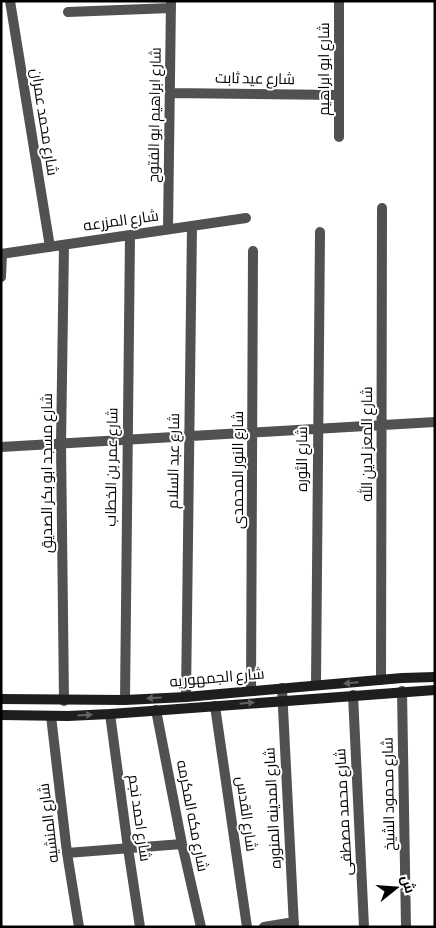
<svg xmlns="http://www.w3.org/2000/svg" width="436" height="928" font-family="'Alegreya Sans',Cairo,sans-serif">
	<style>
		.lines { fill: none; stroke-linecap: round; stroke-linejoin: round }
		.minor { stroke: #515151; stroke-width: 10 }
		.secondary { stroke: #1e1e1e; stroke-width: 10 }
		.oneway { fill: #626262 }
		.labels { text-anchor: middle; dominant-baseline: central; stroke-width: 4; stroke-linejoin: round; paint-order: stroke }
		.street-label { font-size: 15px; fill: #000; stroke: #fff }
	</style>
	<rect width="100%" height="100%" fill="#fff"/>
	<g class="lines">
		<path class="minor" d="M 10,1 L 50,247
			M 68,12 L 171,8
			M 170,93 L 339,95
			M 339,137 L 339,1
			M 168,229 L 171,1
			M 64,245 L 61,444 L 64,701
			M 1,254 L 246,218
			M 1,277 L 2,254
			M 1,447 L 435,422
			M 381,680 L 382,208
			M 316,685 L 320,232
			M 282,688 L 294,927
			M 251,690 L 253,251
			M 402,691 L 406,927
			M 353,695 L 364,927
			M 186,697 L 192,226
			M 125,700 L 130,235
			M 215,706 L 247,927
			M 156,710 L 182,844 L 201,927
			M 110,714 L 128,848 L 140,927
			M 51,716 L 67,853 L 79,927
			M 67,853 L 182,844
			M 264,927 L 294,922"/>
		<path class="secondary" d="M 1,699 L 125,700 L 186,697 L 402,678 L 435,677
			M 1,715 L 68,716 L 110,714 L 435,690"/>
	</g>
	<defs><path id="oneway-solid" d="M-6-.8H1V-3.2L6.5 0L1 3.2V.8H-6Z" transform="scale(1.25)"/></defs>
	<g class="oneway">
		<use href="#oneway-solid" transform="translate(351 683) rotate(175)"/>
		<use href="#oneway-solid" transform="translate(154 698) rotate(177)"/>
		<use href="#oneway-solid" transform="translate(247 703) rotate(-6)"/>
		<use href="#oneway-solid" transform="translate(85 715) rotate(-3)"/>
	</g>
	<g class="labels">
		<g class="street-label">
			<text transform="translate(324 69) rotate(-90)">شارع ابو ابراهيم</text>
			<text transform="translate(255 79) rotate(1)">شارع عيد ثابت</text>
			<text transform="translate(155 115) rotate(-89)">شارع ابراهيم ابو الفتوح</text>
			<text transform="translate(44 122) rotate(81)">شارع محمد عمران</text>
			<text transform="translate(121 221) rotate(-8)">شارع المزرعه</text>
			<text transform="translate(367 444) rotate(-90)">شارع المعز لدين الله</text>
			<text transform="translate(302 459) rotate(-90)">شارع الثوره</text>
			<text transform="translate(174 461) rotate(-89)">شارع عبد السلام</text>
			<text transform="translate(112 467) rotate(-89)">شارع عمر بن الخطاب</text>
			<text transform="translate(238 470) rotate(-90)">شارع النور المحمدى</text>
			<text transform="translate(47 473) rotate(-90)">شارع مسجد ابو بكر الصديق</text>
			<text transform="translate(217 678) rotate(-5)">شارع الجمهوريه</text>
			<text transform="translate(389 794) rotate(-91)">شارع محمود الشيخ</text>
			<text transform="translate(273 808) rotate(-93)">شارع المدينه المنوره</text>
			<text transform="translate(344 812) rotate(-93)">شارع محمد مصطفى</text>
			<text transform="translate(246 814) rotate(82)">شارع القدس</text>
			<text transform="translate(192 816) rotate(79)">شارع مكه المكرمه</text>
			<text transform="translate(139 818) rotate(82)">شارع احمد نجم</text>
			<text transform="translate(49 823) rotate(-97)">شارع المنشيه</text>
		</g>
	</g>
	<rect width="436" height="928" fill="none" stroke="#000000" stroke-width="5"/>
	<g transform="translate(396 888) rotate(73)" stroke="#ffffff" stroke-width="4" paint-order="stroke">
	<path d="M0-4L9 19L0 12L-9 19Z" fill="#000000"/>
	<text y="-8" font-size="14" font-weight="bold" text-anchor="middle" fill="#000000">ش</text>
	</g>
</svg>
